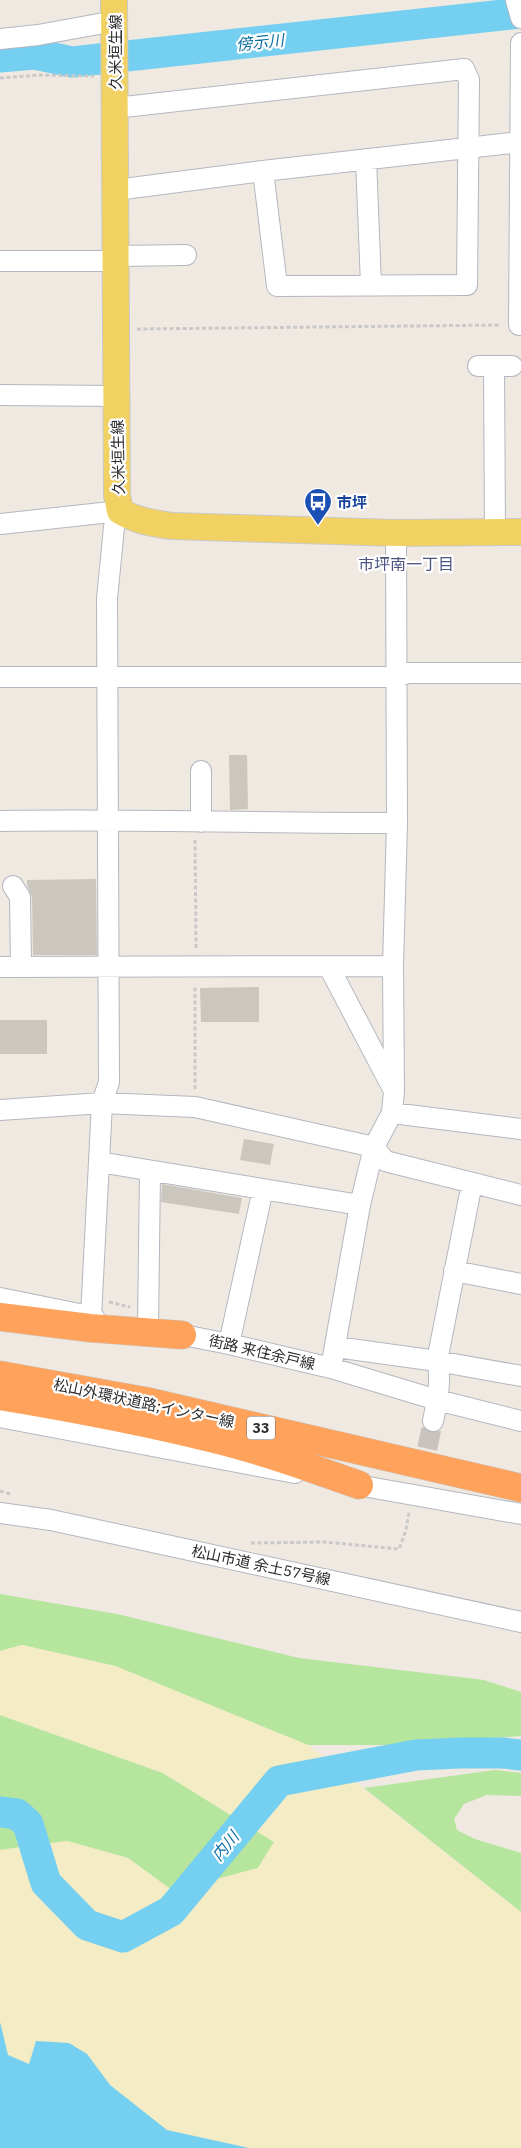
<svg xmlns="http://www.w3.org/2000/svg" width="521" height="2148" font-family="'IBM Plex Sans','Noto Sans JP',sans-serif">
	<style>
		.green { fill: #b6e59e }
		.sand { fill: #f3ecc5 }
		.water { fill: #75cff0 }
		.lines { fill: none; stroke-linecap: round; stroke-linejoin: round }
		.river { stroke: #75cff0; stroke-width: 31 }
		.building { fill: #cbc7bf }
		.minor-tunnel { stroke: #c8c4bd; stroke-width: 20; stroke-dasharray: 20 10; stroke-linecap: butt }
		.minor-casing { stroke: #b4b7c1; stroke-width: 22 }
		.major-casing { stroke: #c9c9c9; stroke-width: 28 }
		.highway-casing { stroke: #c9c9c9; stroke-width: 29 }
		.path { stroke: #c9c9c9; stroke-width: 3; stroke-dasharray: 4 2.5; stroke-linecap: butt }
		.minor { stroke: #fff; stroke-width: 20 }
		.major { stroke: #f2d163; stroke-width: 26 }
		.highway { stroke: #ffa35c; stroke-width: 28 }
		.labels { text-anchor: middle; dominant-baseline: central; stroke-width: 4.5; stroke-linejoin: round; paint-order: stroke }
		.shield { fill: #fff; stroke: #6d6d6d; stroke-width: 1 }
		.shield-label { font-size: 14px; font-weight: bold; fill: #2e2e2e }
		.street-label { font-size: 15px; fill: #2e2e2e; stroke: #fff }
		.transit-label { font-size: 15px; font-weight: bold; fill: #164399; stroke: #fff; text-anchor: start }
		.water-label { font-size: 16px; font-style: italic; fill: #0d6fa3; stroke: #fff }
		.neighbourhood-label { font-size: 16px; fill: #4d5680; stroke: #fff }
	</style>
	<rect width="100%" height="100%" fill="#efe9e1"/>
	<path class="green" d="M 0,1594 L 117,1614 L 299,1658 L 484,1680 L 521,1692 L 521,1736 L 394,1745 L 308,1745 L 115,1666 L 22,1645 L 0,1651 Z
		M 0,1715 L 163,1773 L 274,1842 L 258,1868 L 173,1891 L 128,1858 L 67,1841 L 0,1850 Z
		M 495,1770 L 521,1773 L 521,1796 L 487,1795 L 464,1804 L 454,1819 L 457,1830 L 475,1839 L 521,1853 L 521,1912 L 364,1788 Z"/>
	<path class="sand" d="M 22,1645 L 115,1666 L 308,1745 L 521,1912 L 521,2148 L 0,2148 L 0,1850 L 67,1841 L 128,1858 L 173,1891 L 258,1868 L 274,1842 L 163,1773 L 0,1715 L 0,1651 Z"/>
	<path class="water" d="M 0,2022 L 8,2055 L 29,2064 L 36,2041 L 69,2043 L 87,2054 L 110,2085 L 167,2130 L 249,2148 L 0,2148 Z"/>
	<g class="lines">
		<path class="river" d="M 0,57 L 35,54 L 72,62 L 521,13
			M 0,1812 L 17,1814 L 28,1824 L 46,1883 L 87,1925 L 123,1937 L 171,1911 L 279,1781 L 416,1755 L 460,1753 L 503,1753 L 521,1755"/>
	</g>
	<path class="building" d="M 229,755 L 247,755 L 248,809 L 230,810 Z
		M 96,879 L 97,955 L 33,955 L 32,897 L 27,885 L 27,880 Z
		M 259,987 L 259,1022 L 201,1022 L 200,988 Z
		M 0,1020 L 47,1020 L 47,1054 L 0,1054 Z
		M 244,1139 L 274,1144 L 270,1165 L 240,1160 Z
		M 162,1184 L 242,1198 L 239,1214 L 161,1202 Z"/>
	<g class="lines">
		<path class="minor-tunnel" d="M 421,1478 L 433,1421"/>
		<defs>
			<path id="minor" d="M 516,0 L 521,18
				M 0,39 L 38,35 L 115,21
				M 115,108 L 464,69 L 469,80 L 467,285 L 277,286 L 263,171
				M 366,159 L 371,285
				M 116,190 L 263,171 L 520,142
				M 116,256 L 186,255
				M 0,261 L 116,261
				M 519,325 L 521,43
				M 478,366 L 512,366
				M 494,366 L 495,532
				M 0,395 L 117,396
				M 0,524 L 120,511 L 114,527 L 107,599 L 109,1082 L 102,1103 L 91,1317
				M 0,677 L 396,677 L 408,673 L 521,673
				M 201,771 L 201,822
				M 0,821 C 132,819 265,823 397,823
				M 13,886 L 20,897 L 21,967
				M 0,967 L 393,966
				M 329,967 L 392,1087
				M 0,1110 L 102,1103 L 195,1107 L 374,1147 L 385,1161 L 521,1195
				M 392,1113 L 521,1129
				M 99,1162 L 360,1205
				M 454,1271 L 521,1284
				M 0,1298 L 94,1317
				M 148,1328 L 150,1171
				M 168,1332 L 229,1344 L 331,1368 L 437,1400 L 521,1421
				M 229,1344 L 263,1189
				M 336,1347 L 437,1361 L 521,1376
				M 331,1368 L 360,1205 L 374,1147 L 392,1113 L 394,1091 L 393,966 L 397,823 L 396,533
				M 0,1417 L 295,1473
				M 433,1421 C 437,1402 442,1380 437,1361 L 472,1183
				M 346,1483 L 521,1514
				M 0,1513 L 51,1520 L 521,1622"/>
			<path id="major" d="M 114,0 L 117,495 L 120,511 C 136,521 153,523 172,526 L 396,533 L 521,532"/>
			<path id="highway" d="M 0,1317 L 90,1328 L 182,1335
				M 0,1375 L 145,1401 L 521,1488
				M 0,1396 C 72,1408 143,1421 214,1439 C 263,1451 311,1468 359,1485"/>
		</defs>
		<use href="#minor" class="minor-casing"/>
		<use href="#major" class="major-casing"/>
		<use href="#highway" class="highway-casing"/>
		<path class="path" d="M 0,78 L 38,75 L 94,76
			M 137,329 L 501,325
			M 195,840 L 196,949
			M 195,1089 L 195,985
			M 109,1302 L 130,1307
			M 0,1491 L 10,1494
			M 251,1543 L 325,1542 L 399,1549 L 406,1530 L 409,1512"/>
		<use href="#minor" class="minor"/>
		<use href="#major" class="major"/>
		<use href="#highway" class="highway"/>
	</g>
	<defs>
		<symbol id="bus-pin" viewBox="-11 -11 22 30"><path d="M0 17L-7.5 6A9.5 9.5 0 1 1 7.5 6Z" fill="#1a4fb4" stroke="#fff"/><path d="M-5-6H5V4H4V6H2V4H-2V6H-4V4H-5ZM-3.5-4V0h7V-4ZM-3.5 1.2v1.5H-2V1.2ZM2 1.2v1.5H3.5V1.2Z" fill="#fff"/></symbol>
	</defs>
	<g fill-rule="evenodd">
		<use href="#bus-pin" x="302" y="486" width="32" height="43"/>
	</g>
	<g class="labels">
		<rect class="shield" x="247" y="1416.5" width="28" height="23" rx="4"/>
		<g class="shield-label">
			<text x="261" y="1428">33</text>
		</g>
		<g class="street-label">
			<text transform="translate(115 52) rotate(-90)">久米垣生線</text>
			<text transform="translate(118 457) rotate(-91)">久米垣生線</text>
			<text transform="translate(262 1352) rotate(13)">街路 来住余戸線</text>
			<text transform="translate(144 1403) rotate(12)">松山外環状道路;インター線</text>
			<text transform="translate(261 1565) rotate(12)">松山市道 余土57号線</text>
		</g>
		<g class="transit-label">
			<text x="337" y="502">市坪</text>
		</g>
		<g class="water-label">
			<text transform="translate(260 42) rotate(-6)">傍示川</text>
			<text transform="translate(225 1846) rotate(-50)">内川</text>
		</g>
		<g class="neighbourhood-label">
			<text x="406" y="564">市坪南一丁目</text>
		</g>
	</g>
</svg>
